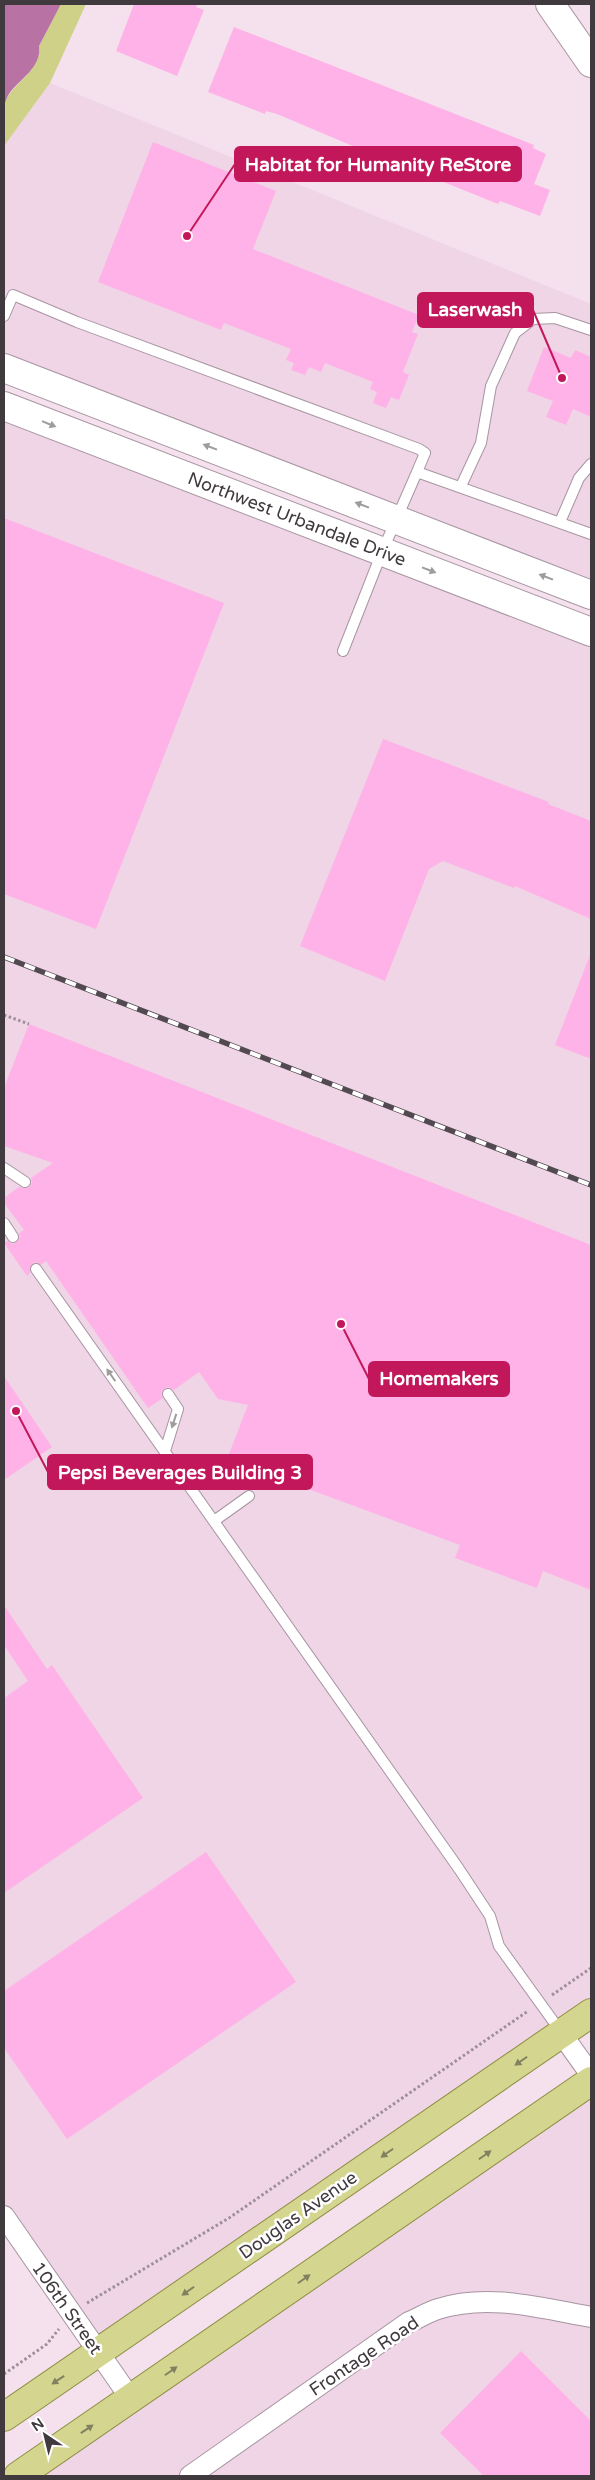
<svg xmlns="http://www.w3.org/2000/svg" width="595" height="2480" font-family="'Varela Round',sans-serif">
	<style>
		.built { fill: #efd5e6 }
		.green { fill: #ced187 }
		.water { fill: #b972a4 }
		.building { fill: #ffb2e7 }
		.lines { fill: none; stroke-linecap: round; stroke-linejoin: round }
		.lane-casing { stroke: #a795a1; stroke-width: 12 }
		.street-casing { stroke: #a795a1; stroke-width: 22 }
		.secondary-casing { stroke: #a795a1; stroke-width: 30 }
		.primary-casing { stroke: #8e8e43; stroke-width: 30 }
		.path { stroke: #9d9098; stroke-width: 3; stroke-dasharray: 2.5 2.5; stroke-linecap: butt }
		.lane { stroke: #fff; stroke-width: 10 }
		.street { stroke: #fff; stroke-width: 20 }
		.secondary { stroke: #fff; stroke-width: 28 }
		.primary { stroke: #d4d68f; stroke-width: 28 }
		.rail-casing { stroke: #524a50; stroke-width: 5.5 }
		.rail { stroke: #fff; stroke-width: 4; stroke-dasharray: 11; stroke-linecap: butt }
		.oneway { fill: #a09c9e }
		.oneway2 { fill: #838062 }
		.labels { text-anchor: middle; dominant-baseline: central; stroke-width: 5; stroke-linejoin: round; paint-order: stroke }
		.street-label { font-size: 18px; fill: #40393e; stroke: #fff }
		.leader { fill: none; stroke: #c2185b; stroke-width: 2 }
		.callout-dot { fill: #c2185b; stroke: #fff; stroke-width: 2 }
		.callout { fill: #c2185b; stroke: #c2185b; stroke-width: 2 }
		.callout-label { font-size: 19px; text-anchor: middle; font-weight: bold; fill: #fff }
	</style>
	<rect width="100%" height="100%" fill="#f4e1ed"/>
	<path class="built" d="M 50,83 L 591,304 L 591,595 L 4,368 L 4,146 Z
		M 4,406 L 591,632 L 591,2013 L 98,2352 L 4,2216 Z
		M 591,2081 L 591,2476 L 18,2476 Z"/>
	<path class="green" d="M 61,4 L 86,4 L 50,83 L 4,146 C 4,134 1,118 4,106 C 9,84 43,71 39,46 Z"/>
	<path class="water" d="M 4,4 L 61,4 L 39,46 C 42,68 19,79 9,94 C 7,97 6,101 4,105 Z"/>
	<path class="building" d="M 134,4 L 198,4 L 196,7 L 204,10 L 177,76 L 116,51 Z
		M 234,27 L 534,145 L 533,148 L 546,154 L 534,184 L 550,190 L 540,216 L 500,201 L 498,204 L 441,181 L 443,178 L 393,158 L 382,155 L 381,158 L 277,114 L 266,111 L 265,114 L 208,92 Z
		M 153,142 L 276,191 L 253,249 L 419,315 L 412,332 L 418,334 L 403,372 L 409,375 L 399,400 L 391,397 L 386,408 L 373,403 L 377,392 L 370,389 L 373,382 L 325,363 L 321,372 L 309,367 L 305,375 L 291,370 L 294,363 L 286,360 L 291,349 L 224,323 L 221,330 L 98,282 Z
		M 544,347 L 571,358 L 575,350 L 591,357 L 591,417 L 573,409 L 566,425 L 546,417 L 553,401 L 527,391 Z
		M 4,518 L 224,603 L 96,929 L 4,894 Z
		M 383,739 L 549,802 L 548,804 L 591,821 L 591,919 L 515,886 L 514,888 L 443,861 L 429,869 L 385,981 L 300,946 Z
		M 590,955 L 591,955 L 591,1059 L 555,1045 Z
		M 29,1024 L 591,1245 L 591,1590 L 543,1571 L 537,1588 L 455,1558 L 460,1545 L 227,1459 L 248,1405 L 218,1399 L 199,1372 L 174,1390 L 168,1387 L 164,1389 L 161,1394 L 163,1398 L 148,1408 L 46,1261 L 41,1265 L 36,1262 L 32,1264 L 30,1273 L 27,1276 L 4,1243 L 7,1241 L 13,1244 L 17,1242 L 20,1237 L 19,1233 L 24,1230 L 4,1203 L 4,1198 L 19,1187 L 28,1188 L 32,1183 L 31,1178 L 53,1163 L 4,1146 L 4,1088 Z
		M 4,1376 L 52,1447 L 4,1480 Z
		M 4,1605 L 47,1669 L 52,1665 L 143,1798 L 4,1893 L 4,1698 L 28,1681 L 4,1645 Z
		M 206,1852 L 296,1982 L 67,2139 L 4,2048 L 4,1991 Z
		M 521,2351 L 591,2421 L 591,2476 L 484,2476 L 440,2433 Z"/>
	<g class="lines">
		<defs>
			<path id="lane" d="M 4,316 L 13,295 L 77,322 L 419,449 L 425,453 L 417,472 L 591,534
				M 461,486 L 481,443 L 491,386 L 515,333 L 533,319 L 555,318 L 591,330
				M 560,522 L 579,478 L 591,464
				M 343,651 L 382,552 L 417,472
				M 4,1168 L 25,1182
				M 4,1223 L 13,1237
				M 36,1269 L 459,1869 L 490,1916 L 499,1946 L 561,2032
				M 165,1451 L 178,1409 L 168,1394
				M 214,1521 L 249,1496"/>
			<path id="street" d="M 561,2033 L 591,2075
				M 4,2216 L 131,2399
				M 190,2476 L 409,2322 C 419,2318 428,2312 438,2309 C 488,2293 541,2308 591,2317"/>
			<path id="secondary" d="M 550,4 L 591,63
				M 4,368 L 591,595
				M 4,406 L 591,632"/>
			<path id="primary" d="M 4,2417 L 591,2013
				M 18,2476 L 591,2081"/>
		</defs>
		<use href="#lane" class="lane-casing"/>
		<use href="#street" class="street-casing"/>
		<use href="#secondary" class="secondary-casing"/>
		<use href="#primary" class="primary-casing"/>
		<path class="path" d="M 4,1015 L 29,1024
			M 552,1995 L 591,1968
			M 87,2303 L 229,2218 L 528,2011
			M 4,2374 L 47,2344 L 59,2329"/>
		<use href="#lane" class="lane"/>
		<use href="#street" class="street"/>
		<use href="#secondary" class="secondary"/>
		<use href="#primary" class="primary"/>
		<defs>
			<path id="rail" d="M 4,957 L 591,1185"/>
		</defs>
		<use href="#rail" class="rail-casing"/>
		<use href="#rail" class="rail"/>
	</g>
	<defs><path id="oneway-solid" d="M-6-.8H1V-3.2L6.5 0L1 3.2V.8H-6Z" transform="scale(1.25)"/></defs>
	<g class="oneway">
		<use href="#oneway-solid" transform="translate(49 424) rotate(22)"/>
		<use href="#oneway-solid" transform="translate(210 447) rotate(-159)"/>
		<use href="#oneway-solid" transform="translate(362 505) rotate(-159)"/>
		<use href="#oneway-solid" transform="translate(429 570) rotate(21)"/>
		<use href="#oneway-solid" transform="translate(546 577) rotate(-159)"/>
		<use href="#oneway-solid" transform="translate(111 1375) rotate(-125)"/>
		<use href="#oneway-solid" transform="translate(174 1421) rotate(108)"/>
	</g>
	<g class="oneway2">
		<use href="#oneway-solid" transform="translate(521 2061) rotate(145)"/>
		<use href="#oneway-solid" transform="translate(387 2153) rotate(145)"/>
		<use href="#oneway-solid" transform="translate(485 2155) rotate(-35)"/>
		<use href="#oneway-solid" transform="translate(304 2279) rotate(-35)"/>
		<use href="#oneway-solid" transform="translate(188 2291) rotate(145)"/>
		<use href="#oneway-solid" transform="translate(171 2371) rotate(-35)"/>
		<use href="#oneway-solid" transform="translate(58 2380) rotate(146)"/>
		<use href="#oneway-solid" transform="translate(87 2429) rotate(-34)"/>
	</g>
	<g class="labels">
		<g class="street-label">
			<text transform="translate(297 519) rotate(21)">Northwest Urbandale Drive</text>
			<text transform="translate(298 2215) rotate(-35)">Douglas Avenue</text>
			<text transform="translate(67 2308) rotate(55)">106th Street</text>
			<text transform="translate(364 2356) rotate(-34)">Frontage Road</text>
		</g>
	</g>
	<path class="leader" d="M187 236L235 164M562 378L533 310M341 1324L369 1379M16 1411L48 1472"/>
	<g class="callout-dot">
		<circle cx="187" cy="236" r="5"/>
		<circle cx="562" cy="378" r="5"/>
		<circle cx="341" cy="1324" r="5"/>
		<circle cx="16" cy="1411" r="5"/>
	</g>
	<g class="callout">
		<rect x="235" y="147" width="286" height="34" rx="5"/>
		<rect x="418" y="293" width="115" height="34" rx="5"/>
		<rect x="369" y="1362" width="140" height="34" rx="5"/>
		<rect x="48" y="1455" width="264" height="34" rx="5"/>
	</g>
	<g class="callout-label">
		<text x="378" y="171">Habitat for Humanity ReStore</text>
		<text x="475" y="316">Laserwash</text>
		<text x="439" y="1385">Homemakers</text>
		<text x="180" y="1479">Pepsi Beverages Building 3</text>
	</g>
	<rect width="595" height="2480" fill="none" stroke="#40393e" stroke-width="10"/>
	<g transform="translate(45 2435) rotate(325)" stroke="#ffffff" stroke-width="4" paint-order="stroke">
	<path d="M0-4L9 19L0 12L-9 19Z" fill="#40393e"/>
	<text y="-8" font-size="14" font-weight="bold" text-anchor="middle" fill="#40393e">N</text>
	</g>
</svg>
